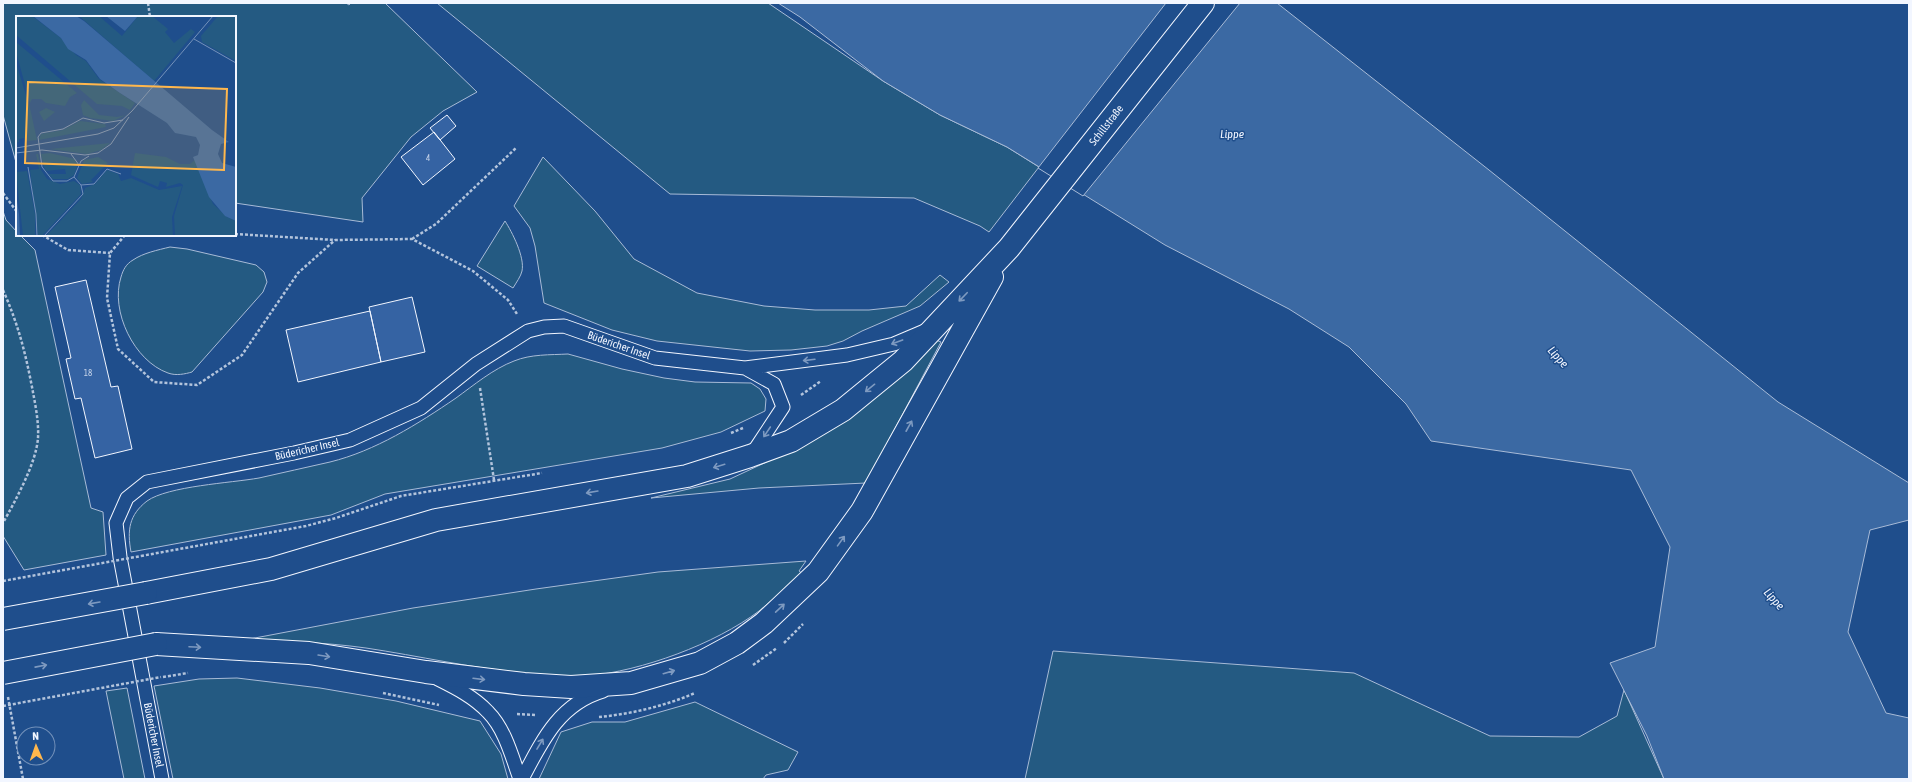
<svg xmlns="http://www.w3.org/2000/svg" width="1912" height="782" font-family="'Asap Condensed',sans-serif">
	<style>
		.green { fill: #245a82; stroke: #a8bbd7 }
		.water { fill: #3b69a3; stroke: #a8bbd7 }
		.pier { fill: #1f4e8c; stroke: #a8bbd7 }
		.building { fill: #3563a3; stroke: #f2f6ff }
		.lines { fill: none; stroke-linecap: round; stroke-linejoin: round }
		.service-casing { stroke: #f2f6ff; stroke-width: 15 }
		.primary-casing { stroke: #f2f6ff; stroke-width: 24 }
		.path { stroke: #b3c4dc; stroke-width: 2.5; stroke-dasharray: 3 2; stroke-linecap: butt }
		.service { stroke: #1f4e8c; stroke-width: 13 }
		.primary { stroke: #1f4e8c; stroke-width: 22 }
		.primary-bridge-casing { stroke: #f2f6ff; stroke-width: 24; stroke-linecap: butt }
		.path-bridge { stroke: #b3c4dc; stroke-width: 2.5; stroke-dasharray: 3 2; stroke-linecap: butt }
		.primary-bridge { stroke: #1f4e8c; stroke-width: 22 }
		.oneway { stroke: #7e9ac0 }
		.labels { text-anchor: middle; dominant-baseline: central; stroke-width: 3; stroke-linejoin: round; paint-order: stroke }
		.number-label { font-size: 9px; fill: #c3d1e8 }
		.street-label { font-size: 11px; fill: #f2f6ff; stroke: #1f4e8c }
		.water-label { font-size: 12px; font-style: italic; fill: #f2f6ff; stroke: #1f4e8c }
		.inset-road { fill: none; stroke: #7391ba; stroke-width: 1 }
		.view { fill: #ffb74d; fill-opacity: 0.15; stroke: #ffb74d; stroke-width: 2 }
		.inset-edge { fill: none; stroke: #f2f6ff; stroke-width: 2 }
	</style>
	<rect width="100%" height="100%" fill="#1f4e8c"/>
	<path class="green" d="M 3,3 L 346,3 L 349,5 L 351,3 L 385,3 L 477,92 L 443,111 L 411,137 L 362,198 L 363,222 L 235,203 L 235,17 L 17,17 L 17,166 L 3,115 Z
		M 437,3 L 768,3 L 883,81 L 940,115 L 1007,147 L 1039,167 L 989,232 L 980,226 L 914,198 L 670,194 Z
		M 543,157 L 595,211 L 634,259 L 697,293 L 764,306 L 815,310 L 869,310 L 906,306 L 940,275 L 949,282 L 920,306 L 862,331 L 843,341 L 827,346 L 791,350 L 750,351 L 657,341 L 612,330 L 544,303 L 535,246 L 530,228 L 514,206 Z
		M 3,211 L 6,220 L 17,232 L 17,235 L 20,235 L 35,250 L 91,508 L 103,512 L 106,555 L 24,570 L 3,536 Z
		M 505,221 C 512,232 525,257 522,271 C 521,276 516,283 513,288 L 477,266 Z
		M 170,247 L 187,249 L 256,265 L 264,272 L 267,282 L 263,292 L 192,372 C 185,374 176,376 168,373 C 134,361 110,311 121,277 C 123,270 126,264 133,260 C 143,253 158,250 170,247 Z
		M 936,340 L 941,342 L 866,483 L 759,488 L 651,498 L 730,479 L 803,445 Z
		M 568,354 L 622,369 L 664,378 L 695,382 L 751,383 L 760,389 L 766,399 L 765,411 L 721,432 L 662,448 L 385,494 L 331,515 L 131,552 C 127,530 129,515 147,501 C 168,486 231,483 259,478 C 283,473 306,467 330,462 C 375,451 418,424 456,398 C 474,385 493,369 514,361 C 531,354 550,355 568,354 Z
		M 806,561 L 799,571 L 803,574 C 788,586 774,599 759,611 C 715,644 642,671 587,676 C 566,677 545,675 524,673 C 471,668 419,656 366,648 C 323,642 282,641 239,641 L 413,608 L 536,589 L 658,572 Z
		M 1053,651 L 1354,673 L 1490,736 L 1579,737 L 1617,716 L 1624,690 L 1664,779 L 1025,779 Z
		M 237,678 L 320,688 L 396,701 L 480,721 L 501,754 L 508,779 L 173,779 L 154,686 L 199,679 Z
		M 127,688 L 145,779 L 124,779 L 106,691 Z
		M 695,702 L 798,752 L 788,770 L 766,775 L 763,779 L 539,779 L 561,732 L 592,722 L 625,722 Z"/>
	<path class="water" d="M 778,3 L 1277,3 L 1489,170 L 1778,402 L 1909,483 L 1909,520 L 1870,530 L 1848,632 L 1886,713 L 1909,718 L 1909,779 L 1664,779 L 1647,736 L 1610,663 L 1655,647 L 1670,547 L 1631,470 L 1431,441 L 1406,404 L 1349,347 L 1289,309 L 1165,245 L 1007,147 L 940,115 L 883,81 L 800,17 Z"/>
	<path class="pier" d="M 1166,3 L 1240,3 L 1083,196 L 1038,168 Z"/>
	<path class="building" d="M 447,115 L 456,126 L 440,140 L 430,128 Z
		M 434,132 L 455,159 L 423,185 L 401,157 Z
		M 86,280 L 111,387 L 118,386 L 132,449 L 95,458 L 81,398 L 75,399 L 66,359 L 71,358 L 55,287 Z
		M 412,297 L 425,352 L 381,362 L 369,307 Z
		M 370,311 L 381,362 L 298,382 L 286,330 Z"/>
	<g class="lines">
		<defs>
			<path id="service" d="M 745,368 L 774,384 L 783,407 L 752,454
				M 438,679 C 456,688 474,697 488,712 C 505,729 512,757 520,779
				M 162,779 L 120,557 L 116,523 L 127,498 L 147,482 L 294,453 L 350,440 L 421,408 L 476,364 L 528,331 L 544,327 L 564,326 L 655,358 L 745,368 L 847,355 L 894,344 L 927,330
				M 522,779 C 542,741 559,704 603,691"/>
			<path id="primary" d="M 146,593 L 271,569 L 436,520 L 687,476 L 750,456 L 791,441 L 843,410 L 903,361 L 1009,248 L 1203,3
				M 156,644 L 309,653 L 426,672 L 524,684 L 571,687 L 631,683 L 700,663 L 737,643 L 764,623 L 818,572 L 862,511 L 992,277"/>
		</defs>
		<use href="#service" class="service-casing"/>
		<use href="#primary" class="primary-casing"/>
		<path class="path" d="M 148,3 L 150,17
			M 3,193 L 17,212
			M 235,234 L 335,240 L 412,239 L 473,271 L 508,300 L 517,314
			M 42,235 L 68,250 L 110,253
			M 125,235 L 110,253 L 107,298 L 118,349 L 154,382 L 197,385 L 242,355 L 298,273 L 335,240
			M 412,239 L 436,224 L 516,148
			M 3,290 C 18,324 25,351 32,387 C 35,403 39,422 38,438 C 36,464 15,501 3,523
			M 480,388 L 494,480
			M 801,395 L 821,381
			M 731,433 L 743,428
			M 141,556 L 306,526 L 336,518 L 401,496 L 542,473
			M 784,643 L 803,624
			M 753,665 L 777,648
			M 163,677 L 188,673
			M 383,693 L 439,705
			M 8,697 L 23,779
			M 517,714 L 536,715
			M 599,717 C 631,714 665,706 695,693"/>
		<use href="#service" class="service"/>
		<use href="#primary" class="primary"/>
		<defs>
			<path id="primary-bridge" d="M 3,619 L 146,593
				M 3,673 L 156,644"/>
		</defs>
		<use href="#primary-bridge" class="primary-bridge-casing"/>
		<path class="path-bridge" d="M 3,581 L 141,556
			M 3,706 L 161,677"/>
		<use href="#primary-bridge" class="primary-bridge"/>
	</g>
	<defs><path id="oneway-shaft" d="M-6 0H5M1.5-3L5.5 0L1.5 3" fill="none" stroke-width="1.6" stroke-linecap="round" stroke-linejoin="round"/></defs>
	<g class="oneway">
		<use href="#oneway-shaft" transform="translate(963 297) rotate(134)"/>
		<use href="#oneway-shaft" transform="translate(897 342) rotate(160)"/>
		<use href="#oneway-shaft" transform="translate(809 360) rotate(173)"/>
		<use href="#oneway-shaft" transform="translate(870 388) rotate(141)"/>
		<use href="#oneway-shaft" transform="translate(909 426) rotate(-61)"/>
		<use href="#oneway-shaft" transform="translate(767 432) rotate(124)"/>
		<use href="#oneway-shaft" transform="translate(719 466) rotate(163)"/>
		<use href="#oneway-shaft" transform="translate(592 492) rotate(170)"/>
		<use href="#oneway-shaft" transform="translate(841 541) rotate(-54)"/>
		<use href="#oneway-shaft" transform="translate(94 603) rotate(170)"/>
		<use href="#oneway-shaft" transform="translate(780 608) rotate(-43)"/>
		<use href="#oneway-shaft" transform="translate(195 647) rotate(3)"/>
		<use href="#oneway-shaft" transform="translate(324 656) rotate(9)"/>
		<use href="#oneway-shaft" transform="translate(41 666) rotate(-11)"/>
		<use href="#oneway-shaft" transform="translate(669 672) rotate(-16)"/>
		<use href="#oneway-shaft" transform="translate(479 679) rotate(7)"/>
		<use href="#oneway-shaft" transform="translate(540 744) rotate(-59)"/>
	</g>
	<g class="labels">
		<g class="number-label">
			<text x="428" y="158">4</text>
			<text x="88" y="373">18</text>
		</g>
		<g class="street-label">
			<text transform="translate(1106 125) rotate(-52)">Schillstraße</text>
			<text transform="translate(619 345) rotate(19)">Büdericher Insel</text>
			<text transform="translate(307 449) rotate(-13)">Büdericher Insel</text>
			<text transform="translate(154 735) rotate(79)">Büdericher Insel</text>
		</g>
		<g class="water-label">
			<text x="1232" y="134">Lippe</text>
			<text transform="translate(1558 357) rotate(48)">Lippe</text>
			<text transform="translate(1774 599) rotate(48)">Lippe</text>
		</g>
	</g>
	<g transform="translate(16 16)">
		<rect width="220" height="220" fill="#1f4e8c"/>
		<path d="M 0,0 L 16,0 L 45,22 L 60,39 L 70,45 L 83,63 L 119,87 L 114,94 L 106,90 L 81,88 L 0,19 ZM 63,0 L 83,0 L 106,20 L 122,0 L 136,0 L 152,13 L 149,16 L 158,27 L 175,13 L 179,16 L 138,65 ZM 202,0 L 220,0 L 220,45 L 186,26 L 185,20 ZM 0,26 L 61,77 L 54,81 L 49,90 L 30,87 L 25,83 L 16,83 L 14,87 L 0,36 ZM 0,47 L 14,92 L 21,124 L 12,125 L 8,122 L 3,123 L 3,126 L 0,127 ZM 68,84 L 83,99 L 101,101 L 110,99 L 97,105 L 74,102 L 67,99 L 65,89 ZM 30,92 L 39,96 L 28,105 L 23,96 ZM 64,105 L 89,108 L 90,111 L 23,124 L 25,118 L 47,114 ZM 94,127 L 85,134 L 71,138 L 34,133 ZM 34,137 L 59,143 L 62,148 L 58,159 L 52,163 L 37,163 L 32,158 L 50,158 L 49,153 L 30,155 L 28,151 L 25,138 ZM 119,137 L 150,141 L 164,148 L 174,148 L 179,144 L 197,188 L 211,201 L 220,205 L 220,220 L 159,220 L 158,200 L 167,169 L 164,167 L 150,171 L 151,167 L 144,165 L 142,171 L 115,159 ZM 20,138 L 22,138 L 25,154 L 31,163 L 44,168 L 58,165 L 64,169 L 65,178 L 26,220 L 22,219 L 14,154 L 23,153 ZM 82,141 L 92,147 L 75,164 L 77,166 L 66,168 L 61,162 L 68,144 ZM 91,154 L 102,158 L 105,165 L 115,162 L 143,174 L 166,170 L 156,201 L 157,220 L 30,220 L 65,183 L 69,172 L 79,168 ZM 11,155 L 19,198 L 19,220 L 7,220 L 0,156 Z" fill="#245a82"/>
		<path d="M 17,0 L 60,0 L 68,5 L 196,114 L 213,126 L 205,128 L 202,138 L 206,147 L 220,151 L 220,205 L 209,200 L 193,181 L 177,141 L 182,139 L 184,129 L 180,121 L 159,117 L 151,107 L 104,77 L 84,63 L 70,44 L 52,33 L 45,22 ZM 90,0 L 122,0 L 109,15 ZM 0,178 L 3,198 L 4,220 L 0,220 Z" fill="#3b69a3"/>
		<path class="inset-road" d="M 178,23 L 220,47M 0,132 L 82,118 L 98,112 L 116,95 L 197,0M 0,137 L 26,134 L 69,139 L 82,137 L 95,128 L 113,101M 55,138 L 63,149M 73,140 L 65,145 L 58,161 L 51,165 L 37,165 L 26,151 L 22,121 L 25,117 L 47,113 L 67,102 L 88,107 L 107,104M 12,151 L 20,198 L 21,220M 65,169 L 78,168 L 91,153 L 105,158M 28,220 L 67,178 L 65,169 L 58,161"/>
		<path class="view" d="M 12,66 L 211,73 L 208,154 L 9,147 Z"/>
		<rect width="220" height="220" class="inset-edge"/>
	</g>
	<rect width="1912" height="782" fill="none" stroke="#f2f6ff" stroke-width="8"/>
	<g transform="translate(36 746) rotate(358)"><circle r="19" fill="#1f4e8c" stroke="#7391ba"/>
	<path d="M0-3L7 15L0 10L-7 15Z" fill="#ffb74d"/>
	<text y="-6" font-size="11" font-weight="bold" text-anchor="middle" fill="#f2f6ff">N</text>
	</g>
</svg>
